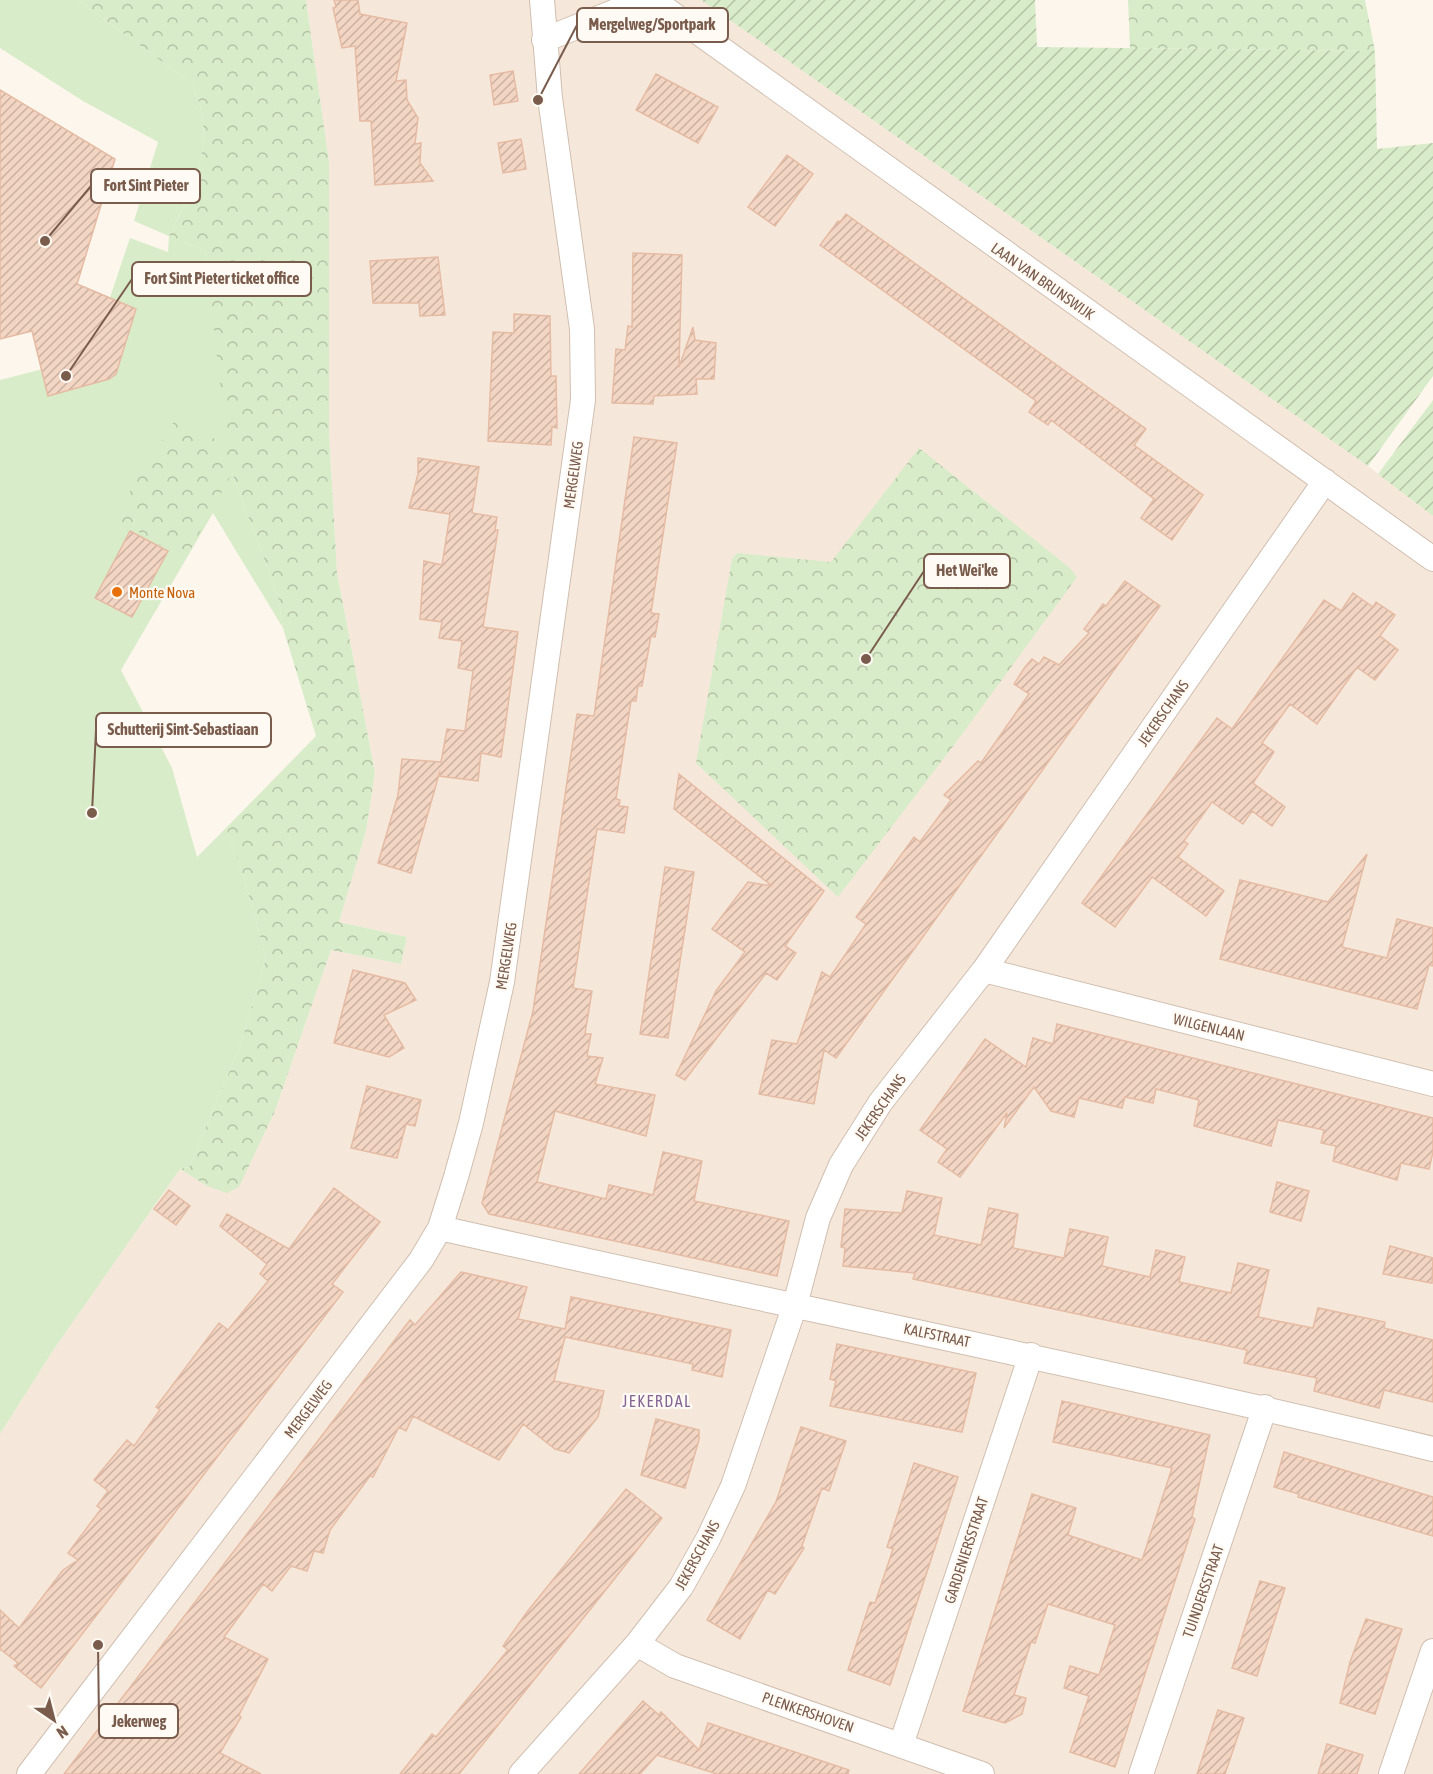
<svg xmlns="http://www.w3.org/2000/svg" width="1433" height="1774" font-family="'Asap Condensed',sans-serif">
	<style>
		.residential { fill: #f5e8da }
		.grass { fill: #d8ecc9 }
		.forest { fill: url(#forest-crowns) }
		.garden { fill: url(#garden-furrows) }
		.building { fill: url(#building-hatch); stroke: #e6bba3; stroke-width: 1.5 }
		.lines { fill: none; stroke-linecap: round; stroke-linejoin: round }
		.street-casing { stroke: #d1beb0; stroke-width: 26 }
		.street { stroke: #fff; stroke-width: 24 }
		.food-dot { fill: #e8710a; stroke: #fffaf3; stroke-width: 2 }
		.labels { text-anchor: middle; dominant-baseline: central; stroke-width: 4.5; stroke-linejoin: round; paint-order: stroke }
		.street-label { font-size: 15px; fill: #7a5c4d; stroke: #fffaf3 }
		.food-label { font-size: 15px; fill: #c56008; stroke: #fffaf3; text-anchor: start }
		.neighbourhood-label { font-size: 16px; letter-spacing: 1.5px; fill: #846695; stroke: #fffaf3 }
		.leader { fill: none; stroke: #7a5c4d; stroke-width: 2 }
		.callout-dot { fill: #7a5c4d; stroke: #fffaf3; stroke-width: 2 }
		.callout { fill: #fffaf3; stroke: #7a5c4d; stroke-width: 2 }
		.callout-label { font-size: 16px; text-anchor: middle; font-weight: bold; fill: #7a5c4d }
	</style>
	<defs>
		<pattern id="forest-crowns" width="20" height="18" patternUnits="userSpaceOnUse" patternTransform="scale(1.5)"><rect width="20" height="18" fill="#d8ecc9"/><path d="M2 6a3 3 0 1 1 6 0M12 15a3 3 0 1 1 6 0" fill="none" stroke="#b4c2a5"/></pattern>
		<pattern id="garden-furrows" width="10" height="10" patternUnits="userSpaceOnUse" patternTransform="scale(1.5)"><rect width="10" height="10" fill="#d8ecc9"/><path d="M-1 1l2-2M0 10L10 0M9 11l2-2" fill="none" stroke="#b4c2a5"/></pattern>
		<pattern id="building-hatch" width="6" height="6" patternUnits="userSpaceOnUse" patternTransform="scale(1.5)"><rect width="6" height="6" fill="#f3d5c3"/><path d="M-1 1l2-2M0 6l6-6M5 7l2-2" fill="none" stroke="#cab0a1"/></pattern>
	</defs>
	<rect width="100%" height="100%" fill="#fdf6ec"/>
	<path class="residential" d="M 306,0 L 701,0 L 1368,466 L 1433,516 L 1433,1774 L 0,1774 L 0,1434 L 54,1349 L 180,1169 L 207,1186 L 239,1186 L 275,1111 L 331,950 L 401,964 L 407,937 L 339,922 L 366,831 L 375,773 L 337,572 L 329,432 L 329,162 Z"/>
	<path class="grass" d="M 0,0 L 78,0 L 191,83 C 219,139 195,185 169,236 L 205,250 L 232,473 L 278,596 L 283,628 L 213,513 L 121,670 L 172,768 L 197,857 L 226,828 L 243,874 L 266,958 L 241,1044 L 189,1167 L 180,1169 L 54,1349 L 0,1434 L 0,380 L 90,357 L 130,238 L 168,252 L 169,236 L 134,221 L 158,142 L 83,101 L 0,48 Z"/>
	<path class="forest" d="M 78,0 L 306,0 L 329,162 L 329,432 L 337,572 L 375,773 L 366,831 L 339,922 L 407,937 L 401,964 L 331,950 L 275,1111 L 239,1187 L 227,1193 L 207,1186 L 180,1169 L 189,1167 L 241,1044 L 266,958 L 243,874 L 226,828 L 316,736 L 283,628 L 278,596 L 232,473 L 185,560 L 114,517 L 177,417 L 227,446 L 205,250 L 169,236 C 195,185 219,138 191,83 Z
		M 1128,0 L 1365,0 L 1375,51 L 1130,48 Z
		M 919,448 L 1070,568 L 1077,577 L 957,741 L 838,897 L 696,763 L 732,559 L 737,553 L 831,562 Z"/>
	<path class="garden" d="M 701,0 L 1035,0 L 1037,47 L 1375,51 L 1377,149 L 1433,143 L 1433,376 L 1368,466 Z
		M 1433,400 L 1433,516 L 1378,474 Z"/>
	<path class="building" d="M 334,0 L 358,0 L 360,14 L 407,23 L 396,81 L 406,80 L 407,100 L 418,118 L 415,144 L 421,143 L 420,163 L 433,181 L 375,185 L 371,121 L 360,121 L 355,46 L 342,48 L 333,8 L 336,7 Z
		M 513,71 L 518,101 L 494,105 L 490,75 Z
		M 656,74 L 718,107 L 698,143 L 636,110 Z
		M 0,90 L 115,159 L 77,284 L 136,309 L 116,374 L 109,379 L 48,396 L 32,331 L 0,339 Z
		M 521,139 L 526,169 L 503,173 L 498,143 Z
		M 787,155 L 813,174 L 775,226 L 748,207 Z
		M 846,214 L 1146,429 L 1134,445 L 1203,495 L 1172,540 L 1141,518 L 1154,499 L 1051,420 L 1048,425 L 1029,412 L 1036,401 L 820,245 L 838,221 L 840,222 Z
		M 633,253 L 682,255 L 679,367 L 693,327 L 695,340 L 716,343 L 714,379 L 696,379 L 697,394 L 654,396 L 653,404 L 612,403 L 616,349 L 625,350 L 628,326 L 632,327 Z
		M 438,257 L 445,315 L 420,316 L 419,303 L 373,303 L 370,261 Z
		M 514,314 L 550,316 L 551,376 L 556,376 L 557,428 L 552,427 L 551,445 L 488,441 L 493,332 L 514,333 Z
		M 634,437 L 677,443 L 651,613 L 659,614 L 655,637 L 651,636 L 642,686 L 638,686 L 636,701 L 631,701 L 616,799 L 620,800 L 619,806 L 628,807 L 624,833 L 597,829 L 573,988 L 592,991 L 585,1034 L 591,1034 L 587,1056 L 603,1058 L 595,1084 L 655,1095 L 646,1136 L 555,1111 L 537,1182 L 606,1199 L 609,1185 L 653,1195 L 663,1152 L 702,1161 L 694,1201 L 789,1221 L 777,1276 L 489,1214 L 482,1203 L 533,1011 L 577,714 L 594,716 Z
		M 418,458 L 479,467 L 472,513 L 497,517 L 495,530 L 498,530 L 483,627 L 518,632 L 501,757 L 481,753 L 478,781 L 439,776 L 440,771 L 411,873 L 378,863 L 398,795 L 402,759 L 441,762 L 447,729 L 465,731 L 473,671 L 458,668 L 462,641 L 439,638 L 442,622 L 420,619 L 424,561 L 442,565 L 450,514 L 409,508 L 418,474 Z
		M 130,531 L 168,551 L 132,617 L 95,598 Z
		M 1125,581 L 1160,606 L 836,1058 L 824,1050 L 814,1104 L 759,1094 L 772,1040 L 797,1044 L 822,972 L 830,977 L 866,924 L 856,917 L 914,837 L 920,842 L 951,800 L 944,795 L 978,761 L 981,763 L 1029,694 L 1014,684 L 1025,667 L 1032,659 L 1039,664 L 1044,657 L 1059,665 L 1089,633 L 1084,629 L 1103,604 L 1106,606 Z
		M 1353,593 L 1373,607 L 1376,602 L 1395,615 L 1380,636 L 1398,650 L 1375,680 L 1358,668 L 1355,670 L 1317,724 L 1290,704 L 1262,743 L 1274,752 L 1253,783 L 1285,807 L 1272,826 L 1252,811 L 1243,824 L 1212,802 L 1184,841 L 1188,844 L 1178,857 L 1224,891 L 1206,916 L 1152,877 L 1115,927 L 1082,903 L 1217,718 L 1232,729 L 1324,600 L 1341,611 Z
		M 679,774 L 824,891 L 785,946 L 796,953 L 777,980 L 766,973 L 685,1080 L 676,1075 L 716,991 L 745,952 L 712,929 L 748,882 L 772,886 L 674,809 Z
		M 1367,854 L 1342,947 L 1387,958 L 1397,919 L 1433,928 L 1433,966 L 1429,965 L 1417,1009 L 1220,959 L 1240,880 L 1328,902 Z
		M 665,867 L 694,872 L 668,1038 L 640,1034 Z
		M 353,970 L 405,983 L 416,1000 L 384,1015 L 404,1048 L 389,1057 L 334,1043 Z
		M 1057,1024 L 1433,1118 L 1433,1152 L 1429,1169 L 1401,1163 L 1397,1180 L 1333,1161 L 1336,1146 L 1321,1143 L 1324,1130 L 1278,1120 L 1271,1146 L 1194,1126 L 1199,1100 L 1156,1089 L 1153,1103 L 1125,1097 L 1122,1108 L 1079,1098 L 1074,1117 L 1051,1111 L 1034,1087 L 1004,1128 L 1007,1113 L 960,1177 L 938,1162 L 947,1149 L 920,1130 L 985,1039 L 1026,1067 L 1033,1038 L 1053,1044 Z
		M 367,1086 L 421,1100 L 415,1126 L 406,1124 L 397,1158 L 351,1148 Z
		M 1277,1182 L 1309,1191 L 1301,1221 L 1270,1212 Z
		M 334,1188 L 380,1222 L 332,1284 L 343,1292 L 41,1688 L 14,1666 L 18,1663 L 0,1649 L 0,1610 L 19,1628 L 63,1570 L 78,1560 L 68,1553 L 101,1509 L 97,1506 L 108,1491 L 94,1480 L 127,1440 L 134,1446 L 160,1410 L 156,1407 L 219,1323 L 228,1330 L 268,1281 L 260,1274 L 267,1264 L 220,1226 L 227,1214 L 289,1249 Z
		M 169,1190 L 190,1206 L 176,1225 L 154,1209 Z
		M 907,1191 L 942,1198 L 934,1235 L 981,1245 L 989,1208 L 1018,1214 L 1013,1248 L 1064,1258 L 1070,1229 L 1108,1237 L 1102,1266 L 1150,1277 L 1156,1250 L 1185,1257 L 1179,1282 L 1231,1293 L 1238,1263 L 1269,1270 L 1258,1317 L 1313,1328 L 1318,1308 L 1385,1322 L 1384,1328 L 1433,1340 L 1433,1402 L 1384,1390 L 1379,1408 L 1314,1391 L 1317,1378 L 1244,1363 L 1247,1350 L 913,1279 L 915,1273 L 843,1266 L 845,1248 L 841,1247 L 845,1209 L 902,1213 Z
		M 1390,1246 L 1433,1258 L 1432,1283 L 1383,1274 Z
		M 461,1272 L 527,1287 L 518,1319 L 565,1329 L 571,1297 L 731,1330 L 722,1377 L 692,1370 L 693,1364 L 565,1337 L 554,1381 L 604,1391 L 598,1417 L 569,1453 L 555,1449 L 523,1424 L 499,1460 L 413,1416 L 406,1431 L 399,1427 L 373,1477 L 370,1476 L 330,1530 L 323,1553 L 314,1551 L 307,1571 L 291,1566 L 272,1591 L 263,1584 L 224,1637 L 268,1659 L 239,1715 L 241,1717 L 220,1753 L 261,1774 L 64,1774 L 410,1320 L 415,1325 Z
		M 837,1344 L 976,1373 L 962,1432 L 830,1406 L 836,1381 L 830,1379 Z
		M 1062,1401 L 1210,1435 L 1192,1517 L 1195,1519 L 1115,1767 L 1070,1752 L 1089,1696 L 1064,1688 L 1070,1666 L 1099,1675 L 1115,1625 L 1048,1604 L 1035,1643 L 1031,1642 L 1014,1695 L 1026,1698 L 1022,1714 L 1005,1723 L 963,1711 L 1032,1494 L 1076,1508 L 1068,1535 L 1142,1560 L 1172,1468 L 1053,1442 Z
		M 656,1419 L 699,1430 L 699,1440 L 685,1488 L 641,1475 Z
		M 801,1427 L 846,1441 L 829,1491 L 822,1488 L 802,1546 L 804,1548 L 775,1594 L 768,1590 L 740,1639 L 707,1620 L 776,1502 Z
		M 1284,1452 L 1433,1497 L 1433,1536 L 1298,1497 L 1299,1494 L 1274,1487 Z
		M 914,1463 L 958,1477 L 890,1685 L 848,1670 L 870,1602 L 875,1603 L 893,1549 L 887,1547 Z
		M 626,1489 L 662,1518 L 612,1582 L 459,1774 L 400,1774 L 432,1734 L 436,1737 L 508,1650 L 503,1646 L 527,1612 Z
		M 1260,1581 L 1285,1588 L 1257,1676 L 1232,1668 Z
		M 1366,1619 L 1402,1629 L 1375,1714 L 1340,1703 L 1350,1662 Z
		M 643,1701 L 659,1715 L 661,1712 L 699,1750 L 708,1723 L 849,1770 L 848,1774 L 717,1774 L 657,1755 L 640,1774 L 579,1774 Z
		M 1218,1710 L 1244,1718 L 1225,1774 L 1197,1774 Z
		M 1327,1744 L 1363,1755 L 1357,1774 L 1318,1774 Z"/>
	<g class="lines">
		<defs>
			<path id="street" d="M 653,0 L 1433,559
				M 544,40 L 621,9 L 655,2
				M 984,970 L 1433,1084
				M 440,1228 C 771,1303 1103,1368 1433,1449
				M 637,1644 L 675,1666 L 982,1774
				M 901,1745 L 1031,1355
				M 29,1774 L 421,1260 L 440,1228 L 456,1177 L 471,1123 L 502,982 L 583,400 L 582,329 L 550,98 L 542,0
				M 521,1774 L 637,1644 L 681,1587 L 708,1539 L 733,1486 L 795,1305 L 818,1218 L 841,1165 L 880,1103 L 984,970 L 1325,481
				M 1141,1774 L 1265,1407
				M 1391,1774 L 1433,1651"/>
		</defs>
		<use href="#street" class="street-casing"/>
		<use href="#street" class="street"/>
	</g>
	<circle class="food-dot" cx="117" cy="592" r="6"/>
	<g class="labels">
		<g class="street-label">
			<text transform="translate(1043 281) rotate(35)">LAAN VAN BRUNSWIJK</text>
			<text transform="translate(573 475) rotate(-82)">MERGELWEG</text>
			<text transform="translate(1163 713) rotate(-55)">JEKERSCHANS</text>
			<text transform="translate(506 956) rotate(-81)">MERGELWEG</text>
			<text transform="translate(1209 1027) rotate(14)">WILGENLAAN</text>
			<text transform="translate(880 1107) rotate(-55)">JEKERSCHANS</text>
			<text transform="translate(937 1335) rotate(12)">KALFSTRAAT</text>
			<text transform="translate(308 1409) rotate(-53)">MERGELWEG</text>
			<text transform="translate(966 1550) rotate(-72)">GARDENIERSSTRAAT</text>
			<text transform="translate(697 1555) rotate(-61)">JEKERSCHANS</text>
			<text transform="translate(1203 1591) rotate(-71)">TUINDERSSTRAAT</text>
			<text transform="translate(808 1712) rotate(19)">PLENKERSHOVEN</text>
		</g>
		<g class="food-label">
			<text x="129" y="592">Monte Nova</text>
		</g>
		<g class="neighbourhood-label">
			<text x="657" y="1401">JEKERDAL</text>
		</g>
	</g>
	<path class="leader" d="M538 100L577 25M45 241L91 186M66 376L132 279M866 659L924 571M92 813L96 730M98 1645L99 1721"/>
	<g class="callout-dot">
		<circle cx="538" cy="100" r="6"/>
		<circle cx="45" cy="241" r="6"/>
		<circle cx="66" cy="376" r="6"/>
		<circle cx="866" cy="659" r="6"/>
		<circle cx="92" cy="813" r="6"/>
		<circle cx="98" cy="1645" r="6"/>
	</g>
	<g class="callout">
		<rect x="577" y="8" width="151" height="34" rx="6"/>
		<rect x="91" y="169" width="109" height="34" rx="6"/>
		<rect x="132" y="262" width="179" height="34" rx="6"/>
		<rect x="924" y="554" width="86" height="34" rx="6"/>
		<rect x="96" y="713" width="175" height="34" rx="6"/>
		<rect x="99" y="1704" width="79" height="34" rx="6"/>
	</g>
	<g class="callout-label">
		<text x="652" y="30">Mergelweg/Sportpark</text>
		<text x="146" y="191">Fort Sint Pieter</text>
		<text x="222" y="284">Fort Sint Pieter ticket office</text>
		<text x="967" y="576">Het Wei'ke</text>
		<text x="183" y="735">Schutterij Sint-Sebastiaan</text>
		<text x="139" y="1727">Jekerweg</text>
	</g>
	<g transform="translate(54 1720) rotate(145)" stroke="#fffaf3" stroke-width="4.5" paint-order="stroke">
	<path d="M0-4.5L10 22L0 15L-10 22Z" fill="#7a5c4d"/>
	<text y="-9" font-size="16" font-weight="bold" text-anchor="middle" fill="#7a5c4d">N</text>
	</g>
</svg>
